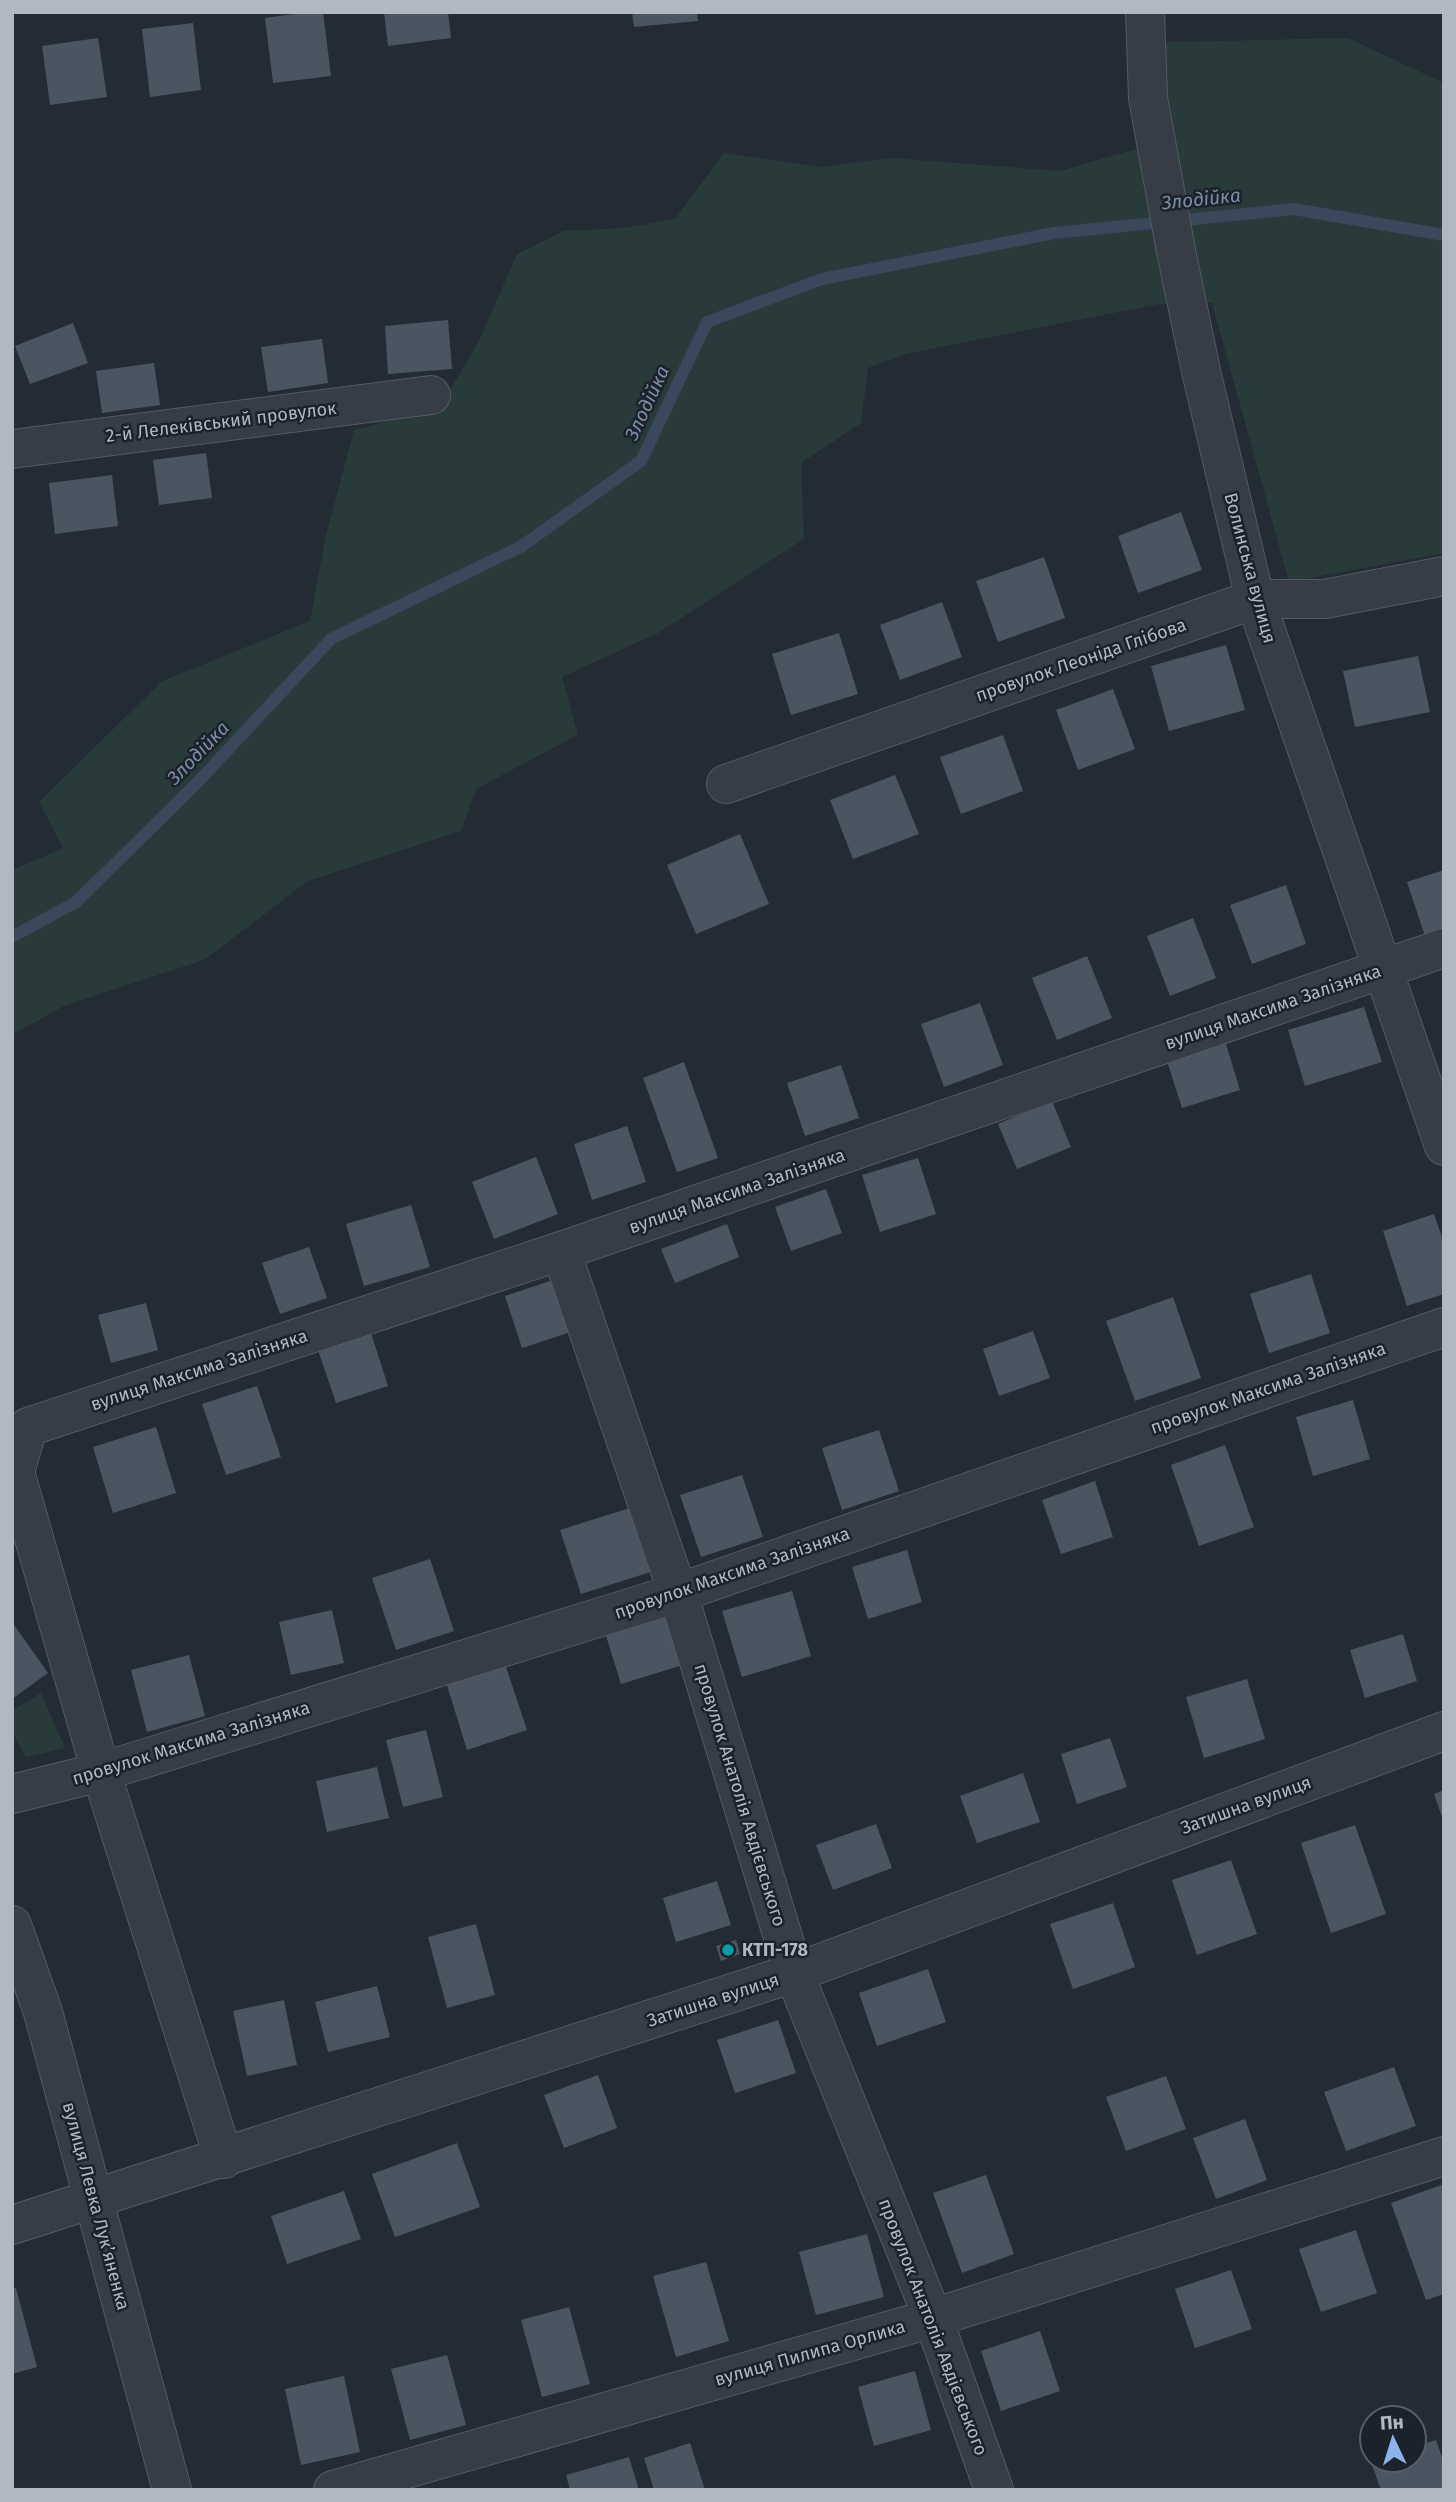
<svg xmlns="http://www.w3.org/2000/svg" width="1456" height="2502" font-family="'Fira Sans',sans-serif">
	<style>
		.green { fill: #293a3a }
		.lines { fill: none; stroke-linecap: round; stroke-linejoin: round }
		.stream { stroke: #3a485c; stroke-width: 12 }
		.building { fill: #4b5561 }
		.minor-casing { stroke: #545b64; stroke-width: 40 }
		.minor { stroke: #363d46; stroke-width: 38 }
		.culture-dot { fill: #0f9aa8; stroke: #1c222b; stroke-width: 2.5 }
		.labels { text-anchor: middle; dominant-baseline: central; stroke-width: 5; stroke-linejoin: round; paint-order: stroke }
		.street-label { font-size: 18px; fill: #b1b8c2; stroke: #1c222b }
		.poi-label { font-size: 18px; font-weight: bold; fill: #b1b8c2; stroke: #1c222b; text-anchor: start }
		.water-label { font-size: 19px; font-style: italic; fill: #7c8ea7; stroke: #1c222b }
	</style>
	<rect width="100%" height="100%" fill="#232b35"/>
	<path class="green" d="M 1348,38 L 1444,83 L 1444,553 L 1289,582 L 1212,303 L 1159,304 L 905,354 L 868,368 L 861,423 L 801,463 L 804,539 L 658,633 L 562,677 L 578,735 L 476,789 L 461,831 L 308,881 L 204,960 L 64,1006 L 12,1035 L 12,870 L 63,848 L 39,802 L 162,681 L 310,621 L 326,535 L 354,430 L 440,407 L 480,339 L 517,254 L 564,231 L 624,228 L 675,219 L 724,153 L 821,167 L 892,158 L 1060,171 L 1136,149 L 1127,43 Z
		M 41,1693 L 65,1748 L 26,1757 L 12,1732 L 12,1711 Z"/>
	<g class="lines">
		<path class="stream" d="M 12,937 L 76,902 L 197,783 L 331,639 L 522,546 L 641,461 L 707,322 L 822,279 L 1054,233 L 1294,209 L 1444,235"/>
	</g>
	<path class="building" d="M 308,12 L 323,12 L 331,76 L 273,83 L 265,18 Z
		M 384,12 L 448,12 L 451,38 L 388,46 Z
		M 632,12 L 697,12 L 698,21 L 634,27 Z
		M 193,23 L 201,90 L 150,97 L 142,29 Z
		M 98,38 L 107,97 L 50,105 L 42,46 Z
		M 448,320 L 452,369 L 388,374 L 385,326 Z
		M 73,323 L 88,363 L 30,384 L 15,346 Z
		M 322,339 L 328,383 L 268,392 L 261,347 Z
		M 154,363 L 160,405 L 102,413 L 96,371 Z
		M 206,453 L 212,498 L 159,505 L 153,460 Z
		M 112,475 L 118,526 L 55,534 L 49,483 Z
		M 1181,512 L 1202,570 L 1138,593 L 1118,536 Z
		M 1044,557 L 1065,618 L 998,642 L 976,581 Z
		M 942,602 L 962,657 L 900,680 L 880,625 Z
		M 839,633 L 858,694 L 791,715 L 772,654 Z
		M 1226,645 L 1245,710 L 1169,731 L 1151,666 Z
		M 1418,656 L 1430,712 L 1355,727 L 1343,671 Z
		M 1113,689 L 1135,749 L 1078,770 L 1056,710 Z
		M 1003,735 L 1023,791 L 961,814 L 940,757 Z
		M 895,775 L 919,834 L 853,859 L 830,800 Z
		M 740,834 L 769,904 L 696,934 L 667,865 Z
		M 1444,870 L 1444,933 L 1426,939 L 1407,882 Z
		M 1286,885 L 1306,944 L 1252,964 L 1230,905 Z
		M 1193,918 L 1216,978 L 1170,996 L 1147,936 Z
		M 1087,956 L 1112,1018 L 1057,1040 L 1032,978 Z
		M 980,1003 L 1003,1065 L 944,1087 L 921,1024 Z
		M 1364,1007 L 1382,1062 L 1305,1086 L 1288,1030 Z
		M 1226,1044 L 1240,1090 L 1182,1108 L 1167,1061 Z
		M 684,1062 L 718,1158 L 677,1172 L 643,1078 Z
		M 841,1065 L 859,1118 L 805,1136 L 787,1083 Z
		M 1052,1101 L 1071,1147 L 1017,1169 L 998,1124 Z
		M 627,1126 L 646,1182 L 592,1200 L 574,1144 Z
		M 536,1157 L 558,1214 L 494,1239 L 472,1182 Z
		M 918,1158 L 936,1214 L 880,1232 L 862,1175 Z
		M 826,1189 L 842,1233 L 791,1251 L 775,1207 Z
		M 411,1205 L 430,1267 L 364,1286 L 346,1224 Z
		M 1434,1214 L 1444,1243 L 1444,1294 L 1407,1306 L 1383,1231 Z
		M 727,1224 L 739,1257 L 675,1283 L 661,1249 Z
		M 309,1247 L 327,1298 L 280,1314 L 262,1263 Z
		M 1311,1274 L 1330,1333 L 1269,1353 L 1250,1294 Z
		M 559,1278 L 577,1330 L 522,1348 L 505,1296 Z
		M 1173,1297 L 1201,1378 L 1135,1401 L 1106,1321 Z
		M 146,1303 L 158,1350 L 111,1363 L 98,1315 Z
		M 1033,1331 L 1050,1378 L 999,1396 L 983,1349 Z
		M 371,1333 L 388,1386 L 336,1403 L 318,1350 Z
		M 257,1386 L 281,1457 L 226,1475 L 202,1404 Z
		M 1353,1400 L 1370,1459 L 1313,1476 L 1296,1417 Z
		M 156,1427 L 176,1493 L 113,1513 L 93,1447 Z
		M 879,1430 L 899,1491 L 842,1510 L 822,1448 Z
		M 1225,1445 L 1254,1527 L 1199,1546 L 1171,1465 Z
		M 742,1475 L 763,1537 L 701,1557 L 680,1495 Z
		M 1095,1481 L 1113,1537 L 1061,1554 L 1042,1500 Z
		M 636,1506 L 657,1570 L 581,1594 L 560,1530 Z
		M 907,1550 L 922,1602 L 868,1619 L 852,1567 Z
		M 430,1559 L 454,1631 L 396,1650 L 372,1578 Z
		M 792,1591 L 811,1656 L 742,1677 L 722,1611 Z
		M 664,1604 L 683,1665 L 621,1684 L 602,1623 Z
		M 332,1610 L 344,1663 L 291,1675 L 279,1622 Z
		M 12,1622 L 48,1673 L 12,1699 Z
		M 1403,1634 L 1417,1681 L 1365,1698 L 1350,1650 Z
		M 189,1655 L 205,1716 L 147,1732 L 131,1670 Z
		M 505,1664 L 527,1730 L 467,1750 L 446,1682 Z
		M 1247,1679 L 1265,1739 L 1204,1758 L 1186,1697 Z
		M 426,1730 L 443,1797 L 403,1807 L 386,1740 Z
		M 1110,1738 L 1127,1787 L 1077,1804 L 1061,1754 Z
		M 377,1767 L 389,1818 L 327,1832 L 316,1781 Z
		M 1023,1773 L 1040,1822 L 977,1843 L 960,1796 Z
		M 1444,1790 L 1444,1820 L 1443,1820 L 1434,1794 Z
		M 876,1824 L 892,1868 L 833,1890 L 816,1845 Z
		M 1355,1825 L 1386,1914 L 1331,1933 L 1301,1843 Z
		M 1231,1860 L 1257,1934 L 1197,1955 L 1172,1880 Z
		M 717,1881 L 731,1925 L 676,1942 L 663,1898 Z
		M 1113,1903 L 1135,1967 L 1073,1989 L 1050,1924 Z
		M 476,1924 L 495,1995 L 447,2008 L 428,1937 Z
		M 736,1940 L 740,1954 L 721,1961 L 716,1946 Z
		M 928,1969 L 946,2022 L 877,2046 L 859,1993 Z
		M 377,1986 L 390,2037 L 328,2052 L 315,2002 Z
		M 284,2000 L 297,2065 L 247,2076 L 233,2011 Z
		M 778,2020 L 796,2073 L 735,2093 L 717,2040 Z
		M 1394,2067 L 1416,2126 L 1346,2151 L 1324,2092 Z
		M 598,2075 L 617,2128 L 564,2148 L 544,2095 Z
		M 1166,2076 L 1186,2129 L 1126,2151 L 1106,2097 Z
		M 1245,2119 L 1267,2180 L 1216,2199 L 1193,2138 Z
		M 457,2143 L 480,2207 L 395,2237 L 372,2174 Z
		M 986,2175 L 1014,2254 L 962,2273 L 933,2193 Z
		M 1444,2184 L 1444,2294 L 1426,2300 L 1391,2203 Z
		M 344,2191 L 361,2239 L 287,2264 L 271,2216 Z
		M 1356,2230 L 1377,2293 L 1321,2312 L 1299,2249 Z
		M 867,2234 L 884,2297 L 816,2315 L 799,2252 Z
		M 706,2262 L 729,2341 L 676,2357 L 653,2276 Z
		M 1231,2270 L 1252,2329 L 1195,2348 L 1175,2289 Z
		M 16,2288 L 37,2367 L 12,2374 L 12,2289 Z
		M 569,2307 L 590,2384 L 542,2397 L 521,2320 Z
		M 1040,2331 L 1060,2391 L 1001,2411 L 981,2351 Z
		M 447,2355 L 466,2425 L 410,2440 L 391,2369 Z
		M 915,2371 L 931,2430 L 874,2446 L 858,2387 Z
		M 344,2376 L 360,2452 L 301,2465 L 285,2389 Z
		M 1436,2440 L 1444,2463 L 1444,2490 L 1381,2490 L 1371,2462 L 1414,2460 L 1414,2447 Z
		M 690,2443 L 705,2490 L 654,2490 L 644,2458 Z
		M 629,2457 L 639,2490 L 570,2490 L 566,2475 Z"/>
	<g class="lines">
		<defs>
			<path id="minor" d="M 1145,12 L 1148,98 L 1177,256 L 1201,371 L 1255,599 L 1444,1146
				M 12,449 L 431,395
				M 726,784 L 1255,599 L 1325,599 L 1444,576
				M 561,1251 L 678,1593 L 794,1973 L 933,2318 L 994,2490
				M 12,1794 L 101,1772 L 678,1593 L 1444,1327
				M 12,1925 L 43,2012 L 172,2490
				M 224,2159 L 101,1772 L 15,1472 L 28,1427 L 561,1251 L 1444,948
				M 12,2225 L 794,1973 L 1444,1731
				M 333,2490 L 933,2318 L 1444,2156"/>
		</defs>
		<use href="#minor" class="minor-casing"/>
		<use href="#minor" class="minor"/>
	</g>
	<circle class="culture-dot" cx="728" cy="1950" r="7"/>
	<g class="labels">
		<g class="street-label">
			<text transform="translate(221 422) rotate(-7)">2-й Лелеківський провулок</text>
			<text transform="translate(1250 568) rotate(75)">Волинська вулиця</text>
			<text transform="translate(1081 660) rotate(-19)">провулок Леоніда Глібова</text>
			<text transform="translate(1273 1007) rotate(-19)">вулиця Максима Залізняка</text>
			<text transform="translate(737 1191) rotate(-19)">вулиця Максима Залізняка</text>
			<text transform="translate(199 1370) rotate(-18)">вулиця Максима Залізняка</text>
			<text transform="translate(1268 1388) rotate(-19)">провулок Максима Залізняка</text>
			<text transform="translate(732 1573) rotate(-19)">провулок Максима Залізняка</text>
			<text transform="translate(191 1743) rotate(-17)">провулок Максима Залізняка</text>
			<text transform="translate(740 1795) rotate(73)">провулок Анатолія Авдієвського</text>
			<text transform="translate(1246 1805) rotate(-20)">Затишна вулиця</text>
			<text transform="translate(713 2000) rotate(-18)">Затишна вулиця</text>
			<text transform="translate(96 2206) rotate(75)">вулиця Левка Лукʼяненка</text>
			<text transform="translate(933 2327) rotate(69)">провулок Анатолія Авдієвського</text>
			<text transform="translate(810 2353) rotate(-16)">вулиця Пилипа Орлика</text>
		</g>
		<g class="poi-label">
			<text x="742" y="1950">КТП-178</text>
		</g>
		<g class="water-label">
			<text transform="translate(1201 199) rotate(-6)">Злодійка</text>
			<text transform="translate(647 403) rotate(-65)">Злодійка</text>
			<text transform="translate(198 753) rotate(-46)">Злодійка</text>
		</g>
	</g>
	<rect width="1456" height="2502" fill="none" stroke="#b1b8c2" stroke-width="28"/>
	<g transform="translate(1393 2439) rotate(356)"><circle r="33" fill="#1c222b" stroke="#585e67" stroke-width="2"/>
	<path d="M0-5L12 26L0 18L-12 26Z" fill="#8eb2ea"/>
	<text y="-10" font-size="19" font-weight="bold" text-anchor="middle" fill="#b1b8c2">Пн</text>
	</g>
</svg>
